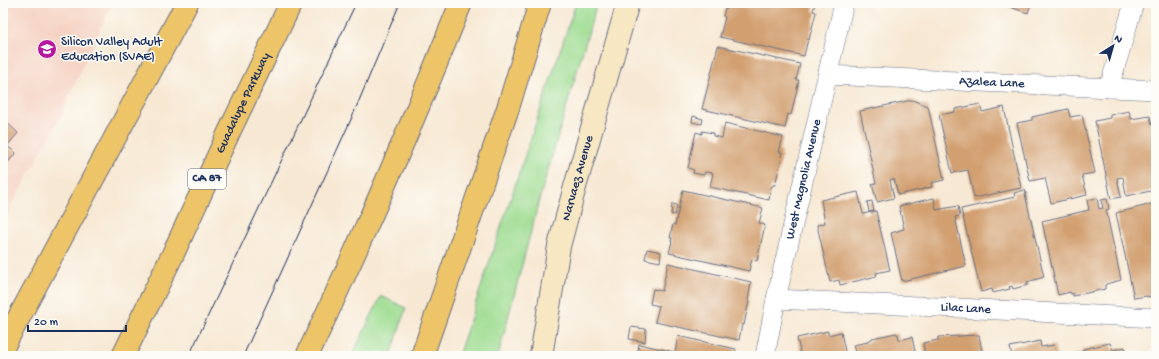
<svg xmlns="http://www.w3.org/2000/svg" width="1159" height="359" font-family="'Gochi Hand',sans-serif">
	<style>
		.built { fill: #f5d2c2 }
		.green { fill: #9cdb90; stroke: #5c8577 }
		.building { fill: #d19f70 }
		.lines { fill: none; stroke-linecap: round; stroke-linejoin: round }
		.service-casing { stroke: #687087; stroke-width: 20 }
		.secondary-casing { stroke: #687087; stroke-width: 24 }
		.motorway-casing { stroke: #687087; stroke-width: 24 }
		.service { stroke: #fff; stroke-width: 19 }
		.secondary { stroke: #f8e7c3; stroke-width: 22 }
		.motorway { stroke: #eec469; stroke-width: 22 }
		.tram { stroke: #1b2f5e; stroke-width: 1 }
		.labels { text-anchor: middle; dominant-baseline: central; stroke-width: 3; stroke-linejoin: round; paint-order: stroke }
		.shield { fill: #fdfcf7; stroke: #5f6c8c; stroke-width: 1 }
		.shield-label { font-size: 12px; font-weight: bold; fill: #1b2f5e }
		.poi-label { font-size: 13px; fill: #1b2f5e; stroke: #fdfcf7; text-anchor: start }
		.street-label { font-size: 13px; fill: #1b2f5e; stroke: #fdfcf7 }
	</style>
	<rect width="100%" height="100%" fill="#fdfcf7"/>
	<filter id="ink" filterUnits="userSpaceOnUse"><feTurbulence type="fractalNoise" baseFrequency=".025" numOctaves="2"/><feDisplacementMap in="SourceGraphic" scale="8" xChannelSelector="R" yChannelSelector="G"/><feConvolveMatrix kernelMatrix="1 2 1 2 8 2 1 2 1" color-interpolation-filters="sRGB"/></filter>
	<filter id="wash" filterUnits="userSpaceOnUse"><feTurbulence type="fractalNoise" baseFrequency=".012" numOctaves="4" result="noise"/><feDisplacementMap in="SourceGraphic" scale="16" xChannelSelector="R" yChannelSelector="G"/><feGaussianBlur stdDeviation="0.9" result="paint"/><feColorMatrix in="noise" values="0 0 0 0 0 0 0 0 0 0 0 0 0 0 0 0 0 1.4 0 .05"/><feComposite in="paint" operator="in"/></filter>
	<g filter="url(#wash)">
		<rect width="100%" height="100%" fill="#f7e8d3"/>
		<path class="built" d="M 3,3 L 112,3 L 57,123 L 3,221 Z"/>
		<path class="green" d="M 576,3 L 597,3 L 540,197 L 498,356 L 458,356 Z
			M 381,296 L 406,308 L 391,356 L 352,356 Z"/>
		<g id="blocks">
			<path class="building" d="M 728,3 L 815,3 L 813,11 L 816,12 L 809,40 L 808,39 L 804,56 L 720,37 L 725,17 L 723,16 L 725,9 L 726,10 Z
				M 998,3 L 1031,3 L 1028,13 Z
				M 718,46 L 800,64 L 796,80 L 799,80 L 791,115 L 788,114 L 785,128 L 702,109 Z
				M 912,100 L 928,106 L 944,180 L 931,183 L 932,187 L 898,195 L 894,179 L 890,180 L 894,198 L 877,202 L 872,184 L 876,183 L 860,111 Z
				M 980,104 L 982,112 L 1004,107 L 1021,188 L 974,198 L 968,170 L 952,173 L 939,115 L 955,112 L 955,109 Z
				M 1068,109 L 1070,117 L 1082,115 L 1095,173 L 1082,175 L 1087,195 L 1051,203 L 1045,178 L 1030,181 L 1017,123 L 1032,120 L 1032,117 Z
				M 1129,111 L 1131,119 L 1150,116 L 1152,125 L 1156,124 L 1156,190 L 1126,196 L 1123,177 L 1117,178 L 1121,197 L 1111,199 L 1095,121 L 1110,118 L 1110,115 Z
				M 693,116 L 703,119 L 702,124 L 692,122 Z
				M 3,119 L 18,133 L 7,146 L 16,153 L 3,168 Z
				M 725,123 L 783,137 L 779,152 L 782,152 L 781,156 L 782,156 L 775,185 L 773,185 L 771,188 L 769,200 L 710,187 L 713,173 L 705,172 L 704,175 L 693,173 L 694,170 L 688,168 L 696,132 L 702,134 L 702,131 L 713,133 L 713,136 L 722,138 Z
				M 683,190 L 763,208 L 759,223 L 765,225 L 757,261 L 752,259 L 749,271 L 669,253 L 672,241 L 671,241 L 672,238 L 670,238 L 673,224 L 675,225 Z
				M 1025,190 L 1026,194 L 1025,194 L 1044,277 L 1027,282 L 1028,285 L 1013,289 L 1012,286 L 1009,287 L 1010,289 L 993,293 L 992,289 L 981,292 L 961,209 L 1015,197 L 1014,193 Z
				M 858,192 L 863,214 L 876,211 L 890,270 L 876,273 L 877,276 L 840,285 L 839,280 L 830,282 L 817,225 L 825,223 L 821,200 Z
				M 934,198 L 936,210 L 958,206 L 960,216 L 955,217 L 966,266 L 902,281 L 891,233 L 904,229 L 899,206 Z
				M 1097,198 L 1099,209 L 1103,208 L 1101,200 L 1107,199 L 1109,209 L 1106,210 L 1121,280 L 1106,284 L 1106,285 L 1105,285 L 1105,289 L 1073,296 L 1073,293 L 1071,294 L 1070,292 L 1058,295 L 1042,221 L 1089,210 L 1087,200 Z
				M 872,201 L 874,211 L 869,212 L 867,202 Z
				M 1156,203 L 1156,295 L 1147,297 L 1147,296 L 1134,298 L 1116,213 Z
				M 672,204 L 677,205 L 675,215 L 671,214 Z
				M 647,249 L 661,252 L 660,262 L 645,259 Z
				M 668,263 L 751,282 L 748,300 L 749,301 L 744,325 L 742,324 L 739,340 L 655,322 L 659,306 L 650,304 L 653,289 L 662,291 Z
				M 631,327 L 646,329 L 645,342 L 629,339 Z
				M 828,331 L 828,335 L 841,332 L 846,356 L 801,356 L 797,338 Z
				M 896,333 L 896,334 L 898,334 L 899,340 L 912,337 L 916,356 L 856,356 L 853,345 L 868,342 L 868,341 L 872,339 L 872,338 Z
				M 979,335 L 983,356 L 925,356 L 923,343 L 938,340 L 938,337 Z
				M 678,336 L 736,349 L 734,356 L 637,356 L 639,344 L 675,352 Z
				M 1040,341 L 1041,347 L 1054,345 L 1057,356 L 1012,356 L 1010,347 Z
				M 1110,343 L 1113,350 L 1125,347 L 1127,356 L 1070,356 L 1082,353 L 1083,349 Z"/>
		</g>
	</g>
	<g filter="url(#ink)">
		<use href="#blocks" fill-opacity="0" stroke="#687087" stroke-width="1"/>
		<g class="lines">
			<defs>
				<g id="service">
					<path id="s1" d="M 827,75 L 1156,90"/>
					<path d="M 1109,88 L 1134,3"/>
					<path id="s2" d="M 776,299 L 1156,318"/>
					<path id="s3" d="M 765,356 L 776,299 L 844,3"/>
				</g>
				<g id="secondary">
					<path id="s4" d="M 541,356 L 559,246 L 575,187 L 628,3"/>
				</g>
				<g id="motorway">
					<path d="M 3,347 L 187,3"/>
					<path id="s5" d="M 123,356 L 173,254 L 230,130 L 291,3"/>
					<path d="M 307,356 C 362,240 413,122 461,3"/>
					<path d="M 422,356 L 508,108 L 540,3"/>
				</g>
			</defs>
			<use href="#service" class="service-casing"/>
			<use href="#secondary" class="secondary-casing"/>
			<use href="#motorway" class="motorway-casing"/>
			<use href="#service" class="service"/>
			<use href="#secondary" class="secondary"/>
			<use href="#motorway" class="motorway"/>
			<path class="tram" d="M 189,356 L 356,3
				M 243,356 L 353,115 L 400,3"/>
		</g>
	</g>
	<defs>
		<symbol id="school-disc" viewBox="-11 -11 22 22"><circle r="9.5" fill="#b5179e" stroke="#fdfcf7"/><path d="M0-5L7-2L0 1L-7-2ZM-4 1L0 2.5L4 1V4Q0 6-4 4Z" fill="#fff"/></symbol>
	</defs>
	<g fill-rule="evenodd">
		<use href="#school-disc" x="36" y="38" width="22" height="22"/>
	</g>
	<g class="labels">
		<rect class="shield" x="188" y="169" width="38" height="20" rx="3"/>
		<g class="shield-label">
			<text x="207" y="179">CA 87</text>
		</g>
		<g class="poi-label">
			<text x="61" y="42">Silicon Valley Adult<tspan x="61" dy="15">Education (SVAE)</tspan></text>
		</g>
		<g class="street-label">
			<text stroke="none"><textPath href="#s1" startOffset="165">Azalea Lane</textPath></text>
			<text stroke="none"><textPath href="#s5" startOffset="280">Guadalupe Parkway</textPath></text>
			<text stroke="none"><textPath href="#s4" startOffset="182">Narvaez Avenue</textPath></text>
			<text stroke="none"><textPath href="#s3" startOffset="181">West Magnolia Avenue</textPath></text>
			<text stroke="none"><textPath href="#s2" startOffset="190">Lilac Lane</textPath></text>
		</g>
	</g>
	<rect width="1159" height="359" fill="none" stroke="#fdfcf7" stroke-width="16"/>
	<g transform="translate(1113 46) rotate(37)" stroke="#fdfcf7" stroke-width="3" paint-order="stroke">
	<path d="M0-3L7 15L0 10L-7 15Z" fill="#1b2f5e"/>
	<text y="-6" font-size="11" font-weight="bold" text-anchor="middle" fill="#1b2f5e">N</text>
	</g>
	<path d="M28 325v6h98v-6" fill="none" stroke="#1b2f5e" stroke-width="2"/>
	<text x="34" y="325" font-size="12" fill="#1b2f5e" stroke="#fdfcf7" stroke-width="3" paint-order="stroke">20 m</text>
</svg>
